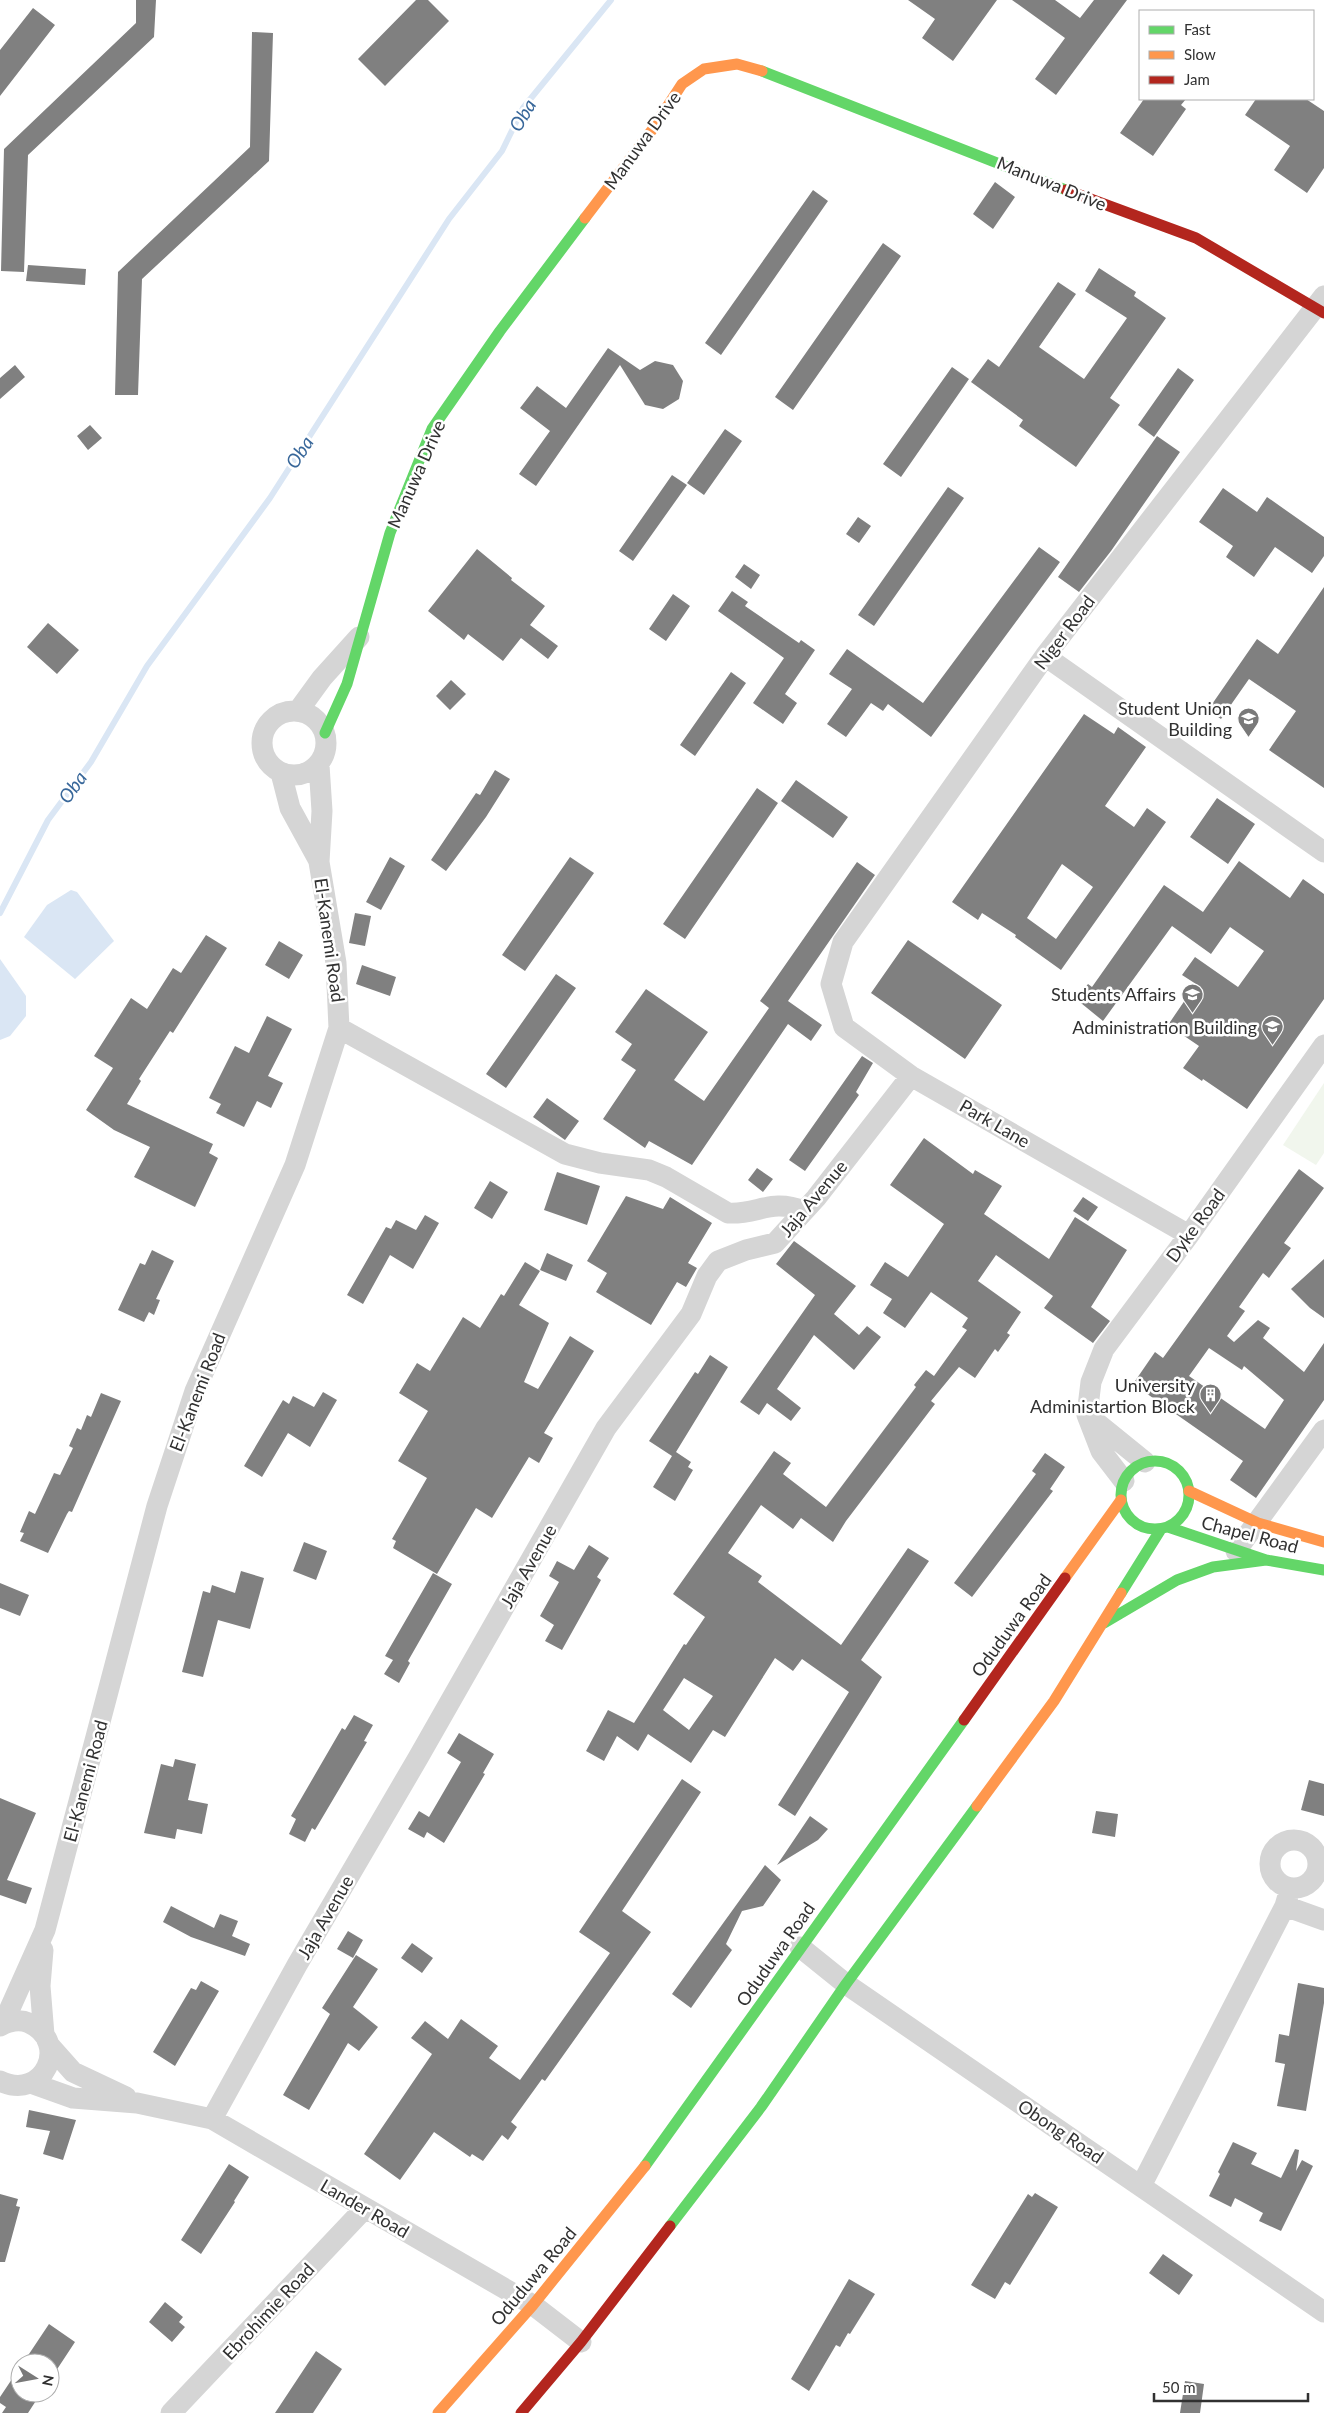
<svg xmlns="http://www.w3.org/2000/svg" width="1324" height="2413" font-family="Lato,sans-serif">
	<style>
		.green { fill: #f1f6ed }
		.water { fill: #dae6f4 }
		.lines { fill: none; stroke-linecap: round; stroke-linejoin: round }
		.stream { stroke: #dae6f4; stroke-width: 6 }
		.building { fill: #808080; fill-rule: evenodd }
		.street { stroke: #d5d5d5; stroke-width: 21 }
		.fast { stroke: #63d668; stroke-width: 11 }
		.slow { stroke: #ff974d; stroke-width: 11 }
		.jam { stroke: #b3261e; stroke-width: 11 }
		.labels { text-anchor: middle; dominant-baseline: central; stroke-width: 5; stroke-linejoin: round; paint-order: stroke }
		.street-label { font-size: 18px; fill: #313131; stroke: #fff }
		.poi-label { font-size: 18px; fill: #313131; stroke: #fff; text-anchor: end }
		.water-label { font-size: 19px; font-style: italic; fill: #38679a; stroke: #fff }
	</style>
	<rect width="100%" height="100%" fill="#fff"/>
	<path class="green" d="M 1324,1083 L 1324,1153 L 1316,1165 L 1283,1145 Z"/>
	<path class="water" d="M 71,890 L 77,892 L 114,941 L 75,979 L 24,937 L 47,905 Z
		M 0,959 L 26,996 L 26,1016 L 10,1036 L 0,1040 Z"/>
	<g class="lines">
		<path class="stream" d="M 0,913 L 48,820 L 91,762 L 147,666 L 270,498 L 449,219 L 502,151 L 523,108 L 611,0"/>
	</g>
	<path class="building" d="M 136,0 L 156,0 L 154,37 L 28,155 L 24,272 L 1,271 L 4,149 L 136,23 Z
		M 416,0 L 428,0 L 449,21 L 385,86 L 358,59 Z
		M 908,0 L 997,0 L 953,61 L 922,38 L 935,19 Z
		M 1012,0 L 1055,0 L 1080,18 L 1094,0 L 1127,0 L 1056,95 L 1035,79 L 1065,38 Z
		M 33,8 L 55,25 L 0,96 L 0,50 Z
		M 252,32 L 273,33 L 269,161 L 142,279 L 138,395 L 115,395 L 118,272 L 250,147 Z
		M 1144,99 L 1186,99 L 1181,105 L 1186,109 L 1153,156 L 1120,133 Z
		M 1256,99 L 1306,99 L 1324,111 L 1324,168 L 1307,193 L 1274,170 L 1290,146 L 1245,115 Z
		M 995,182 L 1015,197 L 993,229 L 973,214 Z
		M 813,190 L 828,201 L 721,355 L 705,343 Z
		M 883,243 L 901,256 L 793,410 L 775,397 Z
		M 28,265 L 86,269 L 85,285 L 26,281 Z
		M 1099,268 L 1136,292 L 1134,296 L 1166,318 L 1110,398 L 1120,405 L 1076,467 L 1019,426 L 1023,420 L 971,382 L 988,359 L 999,367 L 1058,282 L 1076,294 L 1039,347 L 1084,379 L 1127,318 L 1085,291 Z
		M 608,348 L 640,370 L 655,361 L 673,365 L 683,381 L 679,399 L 663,409 L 645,405 L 620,365 L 536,486 L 519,474 L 550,431 L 520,408 L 537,386 L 566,408 Z
		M 15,365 L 25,377 L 0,399 L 0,378 Z
		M 952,367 L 969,379 L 901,477 L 883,464 Z
		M 1178,368 L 1194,380 L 1154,437 L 1138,425 Z
		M 90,425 L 102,438 L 88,450 L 77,436 Z
		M 725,429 L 742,441 L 704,495 L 687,483 Z
		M 1157,436 L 1180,452 L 1111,551 L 1079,592 L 1058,577 Z
		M 672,475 L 687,485 L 633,561 L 619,551 Z
		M 948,487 L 964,498 L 874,626 L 858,615 Z
		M 1223,488 L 1257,512 L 1267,497 L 1324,537 L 1324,556 L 1312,573 L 1275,547 L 1254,577 L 1226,557 L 1233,546 L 1199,522 Z
		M 858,517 L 871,526 L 859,543 L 846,534 Z
		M 1039,547 L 1060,562 L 931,737 L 888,704 L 883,711 L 871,703 L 846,737 L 827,724 L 852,689 L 829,674 L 847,649 L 923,703 Z
		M 477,549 L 512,578 L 511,580 L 545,606 L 530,625 L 558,646 L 548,659 L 521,638 L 503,661 L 468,634 L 464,640 L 428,611 Z
		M 744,564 L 760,575 L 751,589 L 735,577 Z
		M 1324,587 L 1324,788 L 1269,750 L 1296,711 L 1249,679 L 1221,719 L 1208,710 L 1257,639 L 1278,654 Z
		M 732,591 L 748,602 L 745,606 L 799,643 L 801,640 L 815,650 L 785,694 L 797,703 L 783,724 L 753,703 L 784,658 L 718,611 Z
		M 673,594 L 690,606 L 666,641 L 649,629 Z
		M 48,623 L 79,650 L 57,674 L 27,647 Z
		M 731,672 L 746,683 L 695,756 L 680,745 Z
		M 451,680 L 466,694 L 450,710 L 436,696 Z
		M 1084,714 L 1114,734 L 1118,727 L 1146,747 L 1105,806 L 1134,827 L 1147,808 L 1166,822 L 1061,970 L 1015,937 L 1016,935 L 982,913 L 978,920 L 952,902 ZM 1062,864 L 1093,887 L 1056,939 L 1027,918 Z
		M 495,770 L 510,779 L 486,817 L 446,871 L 431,860 L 476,793 L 480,795 Z
		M 796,780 L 848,817 L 833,838 L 781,801 Z
		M 757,788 L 778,803 L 685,939 L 663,924 Z
		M 1217,798 L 1255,824 L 1228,864 L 1190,837 Z
		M 390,857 L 405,866 L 381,910 L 366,902 Z
		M 570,857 L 594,873 L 525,971 L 502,955 Z
		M 1239,861 L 1290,898 L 1303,879 L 1324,894 L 1324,999 L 1247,1109 L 1203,1079 L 1202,1081 L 1183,1068 L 1199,1046 L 1168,1025 L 1196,984 L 1182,975 L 1195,957 L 1238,987 L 1264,951 L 1230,927 L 1211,954 L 1172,926 L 1103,1021 L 1076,999 L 1088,984 L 1092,987 L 1164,885 L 1203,912 Z
		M 857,862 L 875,875 L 788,1001 L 822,1025 L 811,1041 L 788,1024 L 692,1165 L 649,1141 L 645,1148 L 603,1119 L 636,1070 L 621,1060 L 632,1044 L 615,1032 L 646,989 L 708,1032 L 674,1080 L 704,1101 L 769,1008 L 760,1001 Z
		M 355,913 L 371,916 L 365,946 L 349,943 Z
		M 206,935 L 227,948 L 173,1033 L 170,1031 L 139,1079 L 141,1081 L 127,1104 L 213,1144 L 209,1153 L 218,1158 L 195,1207 L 134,1177 L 150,1147 L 114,1130 L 86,1110 L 113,1068 L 94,1056 L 131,998 L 147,1009 L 173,968 L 181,973 Z
		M 908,940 L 1002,1005 L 965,1059 L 871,993 Z
		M 279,941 L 303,955 L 289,979 L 265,965 Z
		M 362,965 L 396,977 L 390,996 L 356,984 Z
		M 556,974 L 576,988 L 506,1088 L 486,1074 Z
		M 267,1016 L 292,1029 L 268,1076 L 283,1083 L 271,1108 L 257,1101 L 244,1127 L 216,1113 L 221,1104 L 209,1098 L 235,1046 L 249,1053 Z
		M 862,1056 L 873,1063 L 856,1092 L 859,1095 L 805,1171 L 789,1160 Z
		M 547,1098 L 579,1121 L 565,1140 L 533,1117 Z
		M 924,1138 L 973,1174 L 975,1170 L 1002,1186 L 984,1214 L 1049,1259 L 1075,1217 L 1127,1250 L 1091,1307 L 1110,1321 L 1093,1343 L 1044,1308 L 1053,1296 L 996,1255 L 978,1281 L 1021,1312 L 1007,1333 L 1010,1335 L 998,1352 L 995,1349 L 975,1378 L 959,1367 L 931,1401 L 935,1404 L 846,1521 L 833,1542 L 801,1518 L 793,1529 L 761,1505 L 728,1553 L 762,1576 L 758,1582 L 841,1645 L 908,1548 L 929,1561 L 861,1660 L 882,1677 L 795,1816 L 778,1805 L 849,1692 L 802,1659 L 793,1671 L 775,1658 L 725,1737 L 713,1730 L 691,1763 L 648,1734 L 638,1751 L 617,1736 L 604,1761 L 586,1751 L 608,1710 L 634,1723 L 684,1644 L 686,1645 L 705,1617 L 673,1594 L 774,1451 L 791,1463 L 783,1474 L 826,1507 L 916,1387 L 914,1385 L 926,1370 L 934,1376 L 967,1330 L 962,1327 L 968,1318 L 931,1292 L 905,1328 L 883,1313 L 892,1299 L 870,1285 L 885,1262 L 908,1277 L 944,1224 L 890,1185 ZM 684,1678 L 713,1696 L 689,1730 L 663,1710 Z
		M 757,1168 L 773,1179 L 763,1192 L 748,1180 Z
		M 1299,1169 L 1324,1188 L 1284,1243 L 1291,1248 L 1269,1278 L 1263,1273 L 1239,1307 L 1245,1311 L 1227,1336 L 1234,1342 L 1258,1320 L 1270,1328 L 1263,1338 L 1304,1372 L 1324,1343 L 1324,1400 L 1256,1498 L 1230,1480 L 1243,1461 L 1133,1384 L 1155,1352 L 1163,1358 ZM 1209,1348 L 1242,1370 L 1244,1366 L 1284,1400 L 1265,1429 L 1189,1376 Z
		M 557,1172 L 600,1186 L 587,1225 L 544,1210 Z
		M 490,1181 L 508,1192 L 492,1219 L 474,1208 Z
		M 626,1196 L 663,1209 L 670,1197 L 712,1223 L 688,1263 L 697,1268 L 686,1287 L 677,1282 L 651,1325 L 596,1292 L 607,1273 L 587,1261 Z
		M 1083,1197 L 1098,1207 L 1088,1221 L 1073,1211 Z
		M 425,1215 L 439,1223 L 413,1269 L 390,1255 L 363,1304 L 347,1295 L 386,1227 L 391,1229 L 396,1220 L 416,1230 Z
		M 794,1241 L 856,1286 L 834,1314 L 859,1335 L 867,1326 L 881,1337 L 854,1370 L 814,1335 L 777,1389 L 801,1408 L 791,1421 L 767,1403 L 759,1415 L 740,1402 L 815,1295 L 776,1264 Z
		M 152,1250 L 174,1261 L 156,1299 L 160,1300 L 154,1315 L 149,1312 L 144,1322 L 118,1310 L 140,1263 L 145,1265 Z
		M 547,1253 L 573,1265 L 566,1281 L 540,1270 Z
		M 1324,1259 L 1324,1318 L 1310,1308 L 1291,1289 Z
		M 525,1262 L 540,1271 L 519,1305 L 549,1323 L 524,1382 L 538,1389 L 570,1336 L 594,1351 L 544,1433 L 553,1438 L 539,1463 L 529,1457 L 492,1518 L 476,1508 L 437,1574 L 393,1548 L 396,1541 L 392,1539 L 427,1478 L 398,1461 L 428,1411 L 399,1393 L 417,1363 L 430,1371 L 463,1317 L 480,1328 L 501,1294 L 504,1296 Z
		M 710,1355 L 728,1367 L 676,1452 L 691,1462 L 688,1467 L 693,1470 L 675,1501 L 653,1487 L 672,1456 L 649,1441 L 695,1372 L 698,1374 Z
		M 323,1392 L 337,1400 L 310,1447 L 288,1433 L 262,1477 L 244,1466 L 283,1400 L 289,1404 L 293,1396 L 314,1407 Z
		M 101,1393 L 121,1401 L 72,1512 L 69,1511 L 67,1514 L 48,1553 L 20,1541 L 24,1533 L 20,1532 L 29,1511 L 35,1514 L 54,1473 L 60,1475 L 73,1448 L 69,1446 L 77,1428 L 81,1430 L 87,1415 L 91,1417 Z
		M 1045,1453 L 1065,1467 L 1050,1489 L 1053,1491 L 972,1597 L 954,1583 L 1036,1474 L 1032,1471 Z
		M 304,1542 L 327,1551 L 316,1580 L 293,1571 Z
		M 589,1545 L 609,1558 L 597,1577 L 601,1580 L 562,1650 L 545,1641 L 554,1625 L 540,1616 L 559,1582 L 549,1576 L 557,1561 L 574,1570 Z
		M 241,1571 L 264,1578 L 250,1629 L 218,1620 L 203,1677 L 182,1672 L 203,1591 L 210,1593 L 212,1585 L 235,1593 Z
		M 433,1573 L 452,1584 L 408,1661 L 410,1663 L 399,1683 L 384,1674 L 393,1660 L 385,1656 Z
		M 0,1583 L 29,1595 L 20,1616 L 0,1608 Z
		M 354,1715 L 373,1725 L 364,1741 L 367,1742 L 315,1830 L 312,1828 L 305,1842 L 289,1834 L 296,1819 L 291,1816 L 342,1728 L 345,1730 Z
		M 459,1733 L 494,1754 L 483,1773 L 485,1774 L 444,1843 L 427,1832 L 424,1838 L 408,1829 L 419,1811 L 429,1817 L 461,1762 L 447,1753 Z
		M 175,1759 L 196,1764 L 188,1800 L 208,1804 L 202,1834 L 177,1829 L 175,1839 L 144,1833 L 161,1764 L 173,1767 Z
		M 682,1779 L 701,1792 L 622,1911 L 651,1932 L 545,2081 L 542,2079 L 511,2122 L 517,2127 L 508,2140 L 502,2135 L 483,2161 L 472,2154 L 470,2157 L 434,2132 L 400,2180 L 364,2154 L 432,2054 L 411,2038 L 425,2021 L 448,2039 L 461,2019 L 498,2046 L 489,2058 L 520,2080 L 610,1953 L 579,1932 Z
		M 1309,1780 L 1324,1784 L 1324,1816 L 1301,1810 Z
		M 0,1798 L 36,1813 L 7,1880 L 32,1888 L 26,1904 L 0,1895 Z
		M 1096,1811 L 1118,1814 L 1115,1837 L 1092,1833 Z
		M 810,1816 L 828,1829 L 818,1840 L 777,1865 Z
		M 765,1865 L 781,1880 L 763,1906 L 742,1911 L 726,1944 L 732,1950 L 691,2008 L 672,1994 Z
		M 171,1906 L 214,1928 L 220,1914 L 238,1921 L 232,1936 L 250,1944 L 245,1956 L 191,1937 L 163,1922 Z
		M 348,1931 L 363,1940 L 353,1958 L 337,1949 Z
		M 412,1943 L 433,1958 L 422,1973 L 401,1958 Z
		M 356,1955 L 378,1969 L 353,2007 L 378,2027 L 359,2051 L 348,2043 L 309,2110 L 283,2095 L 330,2014 L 322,2008 Z
		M 201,1981 L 219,1991 L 175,2066 L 153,2052 L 191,1988 L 196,1990 Z
		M 1298,1983 L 1324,1988 L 1324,2003 L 1306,2111 L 1277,2106 L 1285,2064 L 1275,2062 L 1279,2034 L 1289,2036 Z
		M 29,2110 L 76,2120 L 63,2160 L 43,2154 L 50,2131 L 26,2127 Z
		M 1233,2142 L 1257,2153 L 1251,2164 L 1281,2178 L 1295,2149 L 1299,2150 L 1296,2171 L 1302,2160 L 1313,2166 L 1281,2231 L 1259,2221 L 1263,2213 L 1235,2198 L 1231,2207 L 1209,2196 L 1220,2174 L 1218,2172 Z
		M 229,2164 L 249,2177 L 234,2201 L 235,2202 L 201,2254 L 181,2240 Z
		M 1035,2193 L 1058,2207 L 1010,2285 L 1005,2282 L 995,2299 L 971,2285 L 1028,2194 L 1032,2197 Z
		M 0,2194 L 18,2199 L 16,2206 L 20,2207 L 5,2262 L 0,2262 Z
		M 1163,2254 L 1193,2275 L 1179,2295 L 1149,2273 Z
		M 849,2279 L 875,2294 L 850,2334 L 848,2333 L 840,2347 L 836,2345 L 809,2391 L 791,2379 Z
		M 165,2302 L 183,2317 L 179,2322 L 185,2327 L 172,2342 L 149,2322 Z
		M 49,2324 L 75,2342 L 50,2380 L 50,2363 L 23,2363 Z
		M 316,2351 L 342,2369 L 313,2413 L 275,2413 Z
		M 20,2367 L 20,2393 L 41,2393 L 28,2413 L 2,2413 L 6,2407 L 0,2403 L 0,2397 Z
		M 1185,2381 L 1204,2384 L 1200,2413 L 1180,2413 Z"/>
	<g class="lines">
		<path class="street" d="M 1045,656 L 1324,852
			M 298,711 L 322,678 L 359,637
			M262 743a32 32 0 1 1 64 0a32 32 0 1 1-64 0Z
			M 281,773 L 290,808 L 319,861
			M 339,1028 L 565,1154 L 600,1163 L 649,1170 L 666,1177 L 728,1213 C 758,1215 770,1198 804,1211
			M 1189,1235 L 911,1076 L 844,1027 L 831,984 L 843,942 L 1045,656 L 1324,296
			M 1087,1415 L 1145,1462
			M 1124,1481 L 1101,1451 L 1087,1415 L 1091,1382 L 1104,1349 L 1189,1235 L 1324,1045
			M 1236,1551 L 1324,1430
			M1270 1864a24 24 0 1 1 48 0a24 24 0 1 1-48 0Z
			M 1285,1906 L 1324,1920
			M 800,1947 L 846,1984 L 1324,2312
			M 43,1950 L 40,1986 L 44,2035
			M 3,2024 L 45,1930 L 157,1506 L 195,1391 L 295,1165 L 339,1028 L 336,963 L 319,862 L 322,811 L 319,765
			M 0,2026 C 8,2021 20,2019 29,2023 C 71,2042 44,2102 0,2081
			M 49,2045 L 73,2072 L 126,2097
			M 31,2083 L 73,2098 L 137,2103 L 212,2119 L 533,2305 L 581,2342
			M 212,2119 L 297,1965 L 418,1758 L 606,1428 L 691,1314 L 707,1276 L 718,1261 L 746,1250 L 775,1243 L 816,1198 L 911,1076
			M 1141,2186 L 1285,1906 L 1290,1889
			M 171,2413 L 365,2208"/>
		<path class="fast" d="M 762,71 L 1066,190
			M 325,733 L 347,684 L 390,533 L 432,429 L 500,331 L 585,218
			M1121 1495a34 34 0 1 1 68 0a34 34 0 1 1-68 0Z
			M 1168,1527 L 1266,1560 L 1324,1570
			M 1121,1593 L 1161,1529
			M 1104,1623 L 1177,1580 L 1213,1567 L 1266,1560
			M 645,2166 L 964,1720
			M 670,2226 L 761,2107 L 846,1984 L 977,1806"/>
		<path class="slow" d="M 585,218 L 652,130 L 682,84 L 704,69 L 737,64 L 762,71
			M 1189,1491 L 1258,1523 L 1324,1542
			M 1065,1578 L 1121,1500
			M 977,1806 L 1054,1701 L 1121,1593
			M 438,2413 L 533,2305 L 645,2166"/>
		<path class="jam" d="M 1066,190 L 1196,238 L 1324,313
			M 964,1720 L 1065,1578
			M 521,2413 L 581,2342 L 670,2226"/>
	</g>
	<defs>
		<symbol id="university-pin" viewBox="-11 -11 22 30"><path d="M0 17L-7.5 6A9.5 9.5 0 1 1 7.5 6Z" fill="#797979" stroke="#fff"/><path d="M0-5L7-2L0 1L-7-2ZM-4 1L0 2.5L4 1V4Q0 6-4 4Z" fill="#fff"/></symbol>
		<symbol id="building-pin" viewBox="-11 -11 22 30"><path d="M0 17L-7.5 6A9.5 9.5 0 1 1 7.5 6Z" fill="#797979" stroke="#fff"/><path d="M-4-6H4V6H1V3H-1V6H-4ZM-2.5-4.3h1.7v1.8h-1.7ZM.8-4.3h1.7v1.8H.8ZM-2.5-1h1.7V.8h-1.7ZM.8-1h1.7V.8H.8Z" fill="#fff"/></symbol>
	</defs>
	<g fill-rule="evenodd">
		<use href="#university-pin" x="1236" y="706" width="25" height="34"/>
		<use href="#university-pin" x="1180" y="982" width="25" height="34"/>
		<use href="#university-pin" x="1260" y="1014" width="25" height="34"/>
		<use href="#building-pin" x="1198" y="1382" width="25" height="34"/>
	</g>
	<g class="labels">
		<g class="street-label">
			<text transform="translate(642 140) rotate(-54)">Manuwa Drive</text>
			<text transform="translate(1052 183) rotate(22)">Manuwa Drive</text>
			<text transform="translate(416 474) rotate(-66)">Manuwa Drive</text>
			<text transform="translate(1064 632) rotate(-53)">Niger Road</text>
			<text transform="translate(330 940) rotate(82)">El-Kanemi Road</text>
			<text transform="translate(995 1123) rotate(30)">Park Lane</text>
			<text transform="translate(813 1198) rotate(-50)">Jaja Avenue</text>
			<text transform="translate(1195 1225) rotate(-54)">Dyke Road</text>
			<text transform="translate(197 1392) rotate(-69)">El-Kanemi Road</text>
			<text transform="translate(1250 1534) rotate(15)">Chapel Road</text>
			<text transform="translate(528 1566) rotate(-60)">Jaja Avenue</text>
			<text transform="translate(1011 1625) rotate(-54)">Oduduwa Road</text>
			<text transform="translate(85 1781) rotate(-75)">El-Kanemi Road</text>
			<text transform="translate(325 1917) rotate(-60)">Jaja Avenue</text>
			<text transform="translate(775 1954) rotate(-55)">Oduduwa Road</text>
			<text transform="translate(1061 2131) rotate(34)">Obong Road</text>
			<text transform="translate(365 2208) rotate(30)">Lander Road</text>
			<text transform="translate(533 2276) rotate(-50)">Oduduwa Road</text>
			<text transform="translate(268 2311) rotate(-47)">Ebrohimie Road</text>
		</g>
		<g class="poi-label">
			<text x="1232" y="708">Student Union<tspan x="1232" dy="21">Building</tspan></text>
			<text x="1176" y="994">Students Affairs</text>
			<text x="1257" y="1027">Administration Building</text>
			<text x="1195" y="1385">University<tspan x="1195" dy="21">Administartion Block</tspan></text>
		</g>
		<g class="water-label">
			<text transform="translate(522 115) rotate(-59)">Oba</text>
			<text transform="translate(299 452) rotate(-57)">Oba</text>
			<text transform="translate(72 787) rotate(-54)">Oba</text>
		</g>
	</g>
	<rect x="1139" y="10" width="175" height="90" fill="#ffffff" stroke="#adadad"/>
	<rect x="1149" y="26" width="25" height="8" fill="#63d668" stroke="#adadad"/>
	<text x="1184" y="35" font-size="15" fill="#313131">Fast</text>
	<rect x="1149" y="51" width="25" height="8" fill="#ff974d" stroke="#adadad"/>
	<text x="1184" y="60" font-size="15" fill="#313131">Slow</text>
	<rect x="1149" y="76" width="25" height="8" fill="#b3261e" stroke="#adadad"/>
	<text x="1184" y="85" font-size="15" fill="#313131">Jam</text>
	<g transform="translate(35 2378) rotate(101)"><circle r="24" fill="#ffffff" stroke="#adadad"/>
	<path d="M0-4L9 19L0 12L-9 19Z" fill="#797979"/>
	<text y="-8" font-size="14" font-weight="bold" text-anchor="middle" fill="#313131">N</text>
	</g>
	<path d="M1154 2393v8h154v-8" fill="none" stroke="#313131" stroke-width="2.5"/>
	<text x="1162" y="2393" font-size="15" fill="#313131" stroke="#ffffff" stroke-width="4" paint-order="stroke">50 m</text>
</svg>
